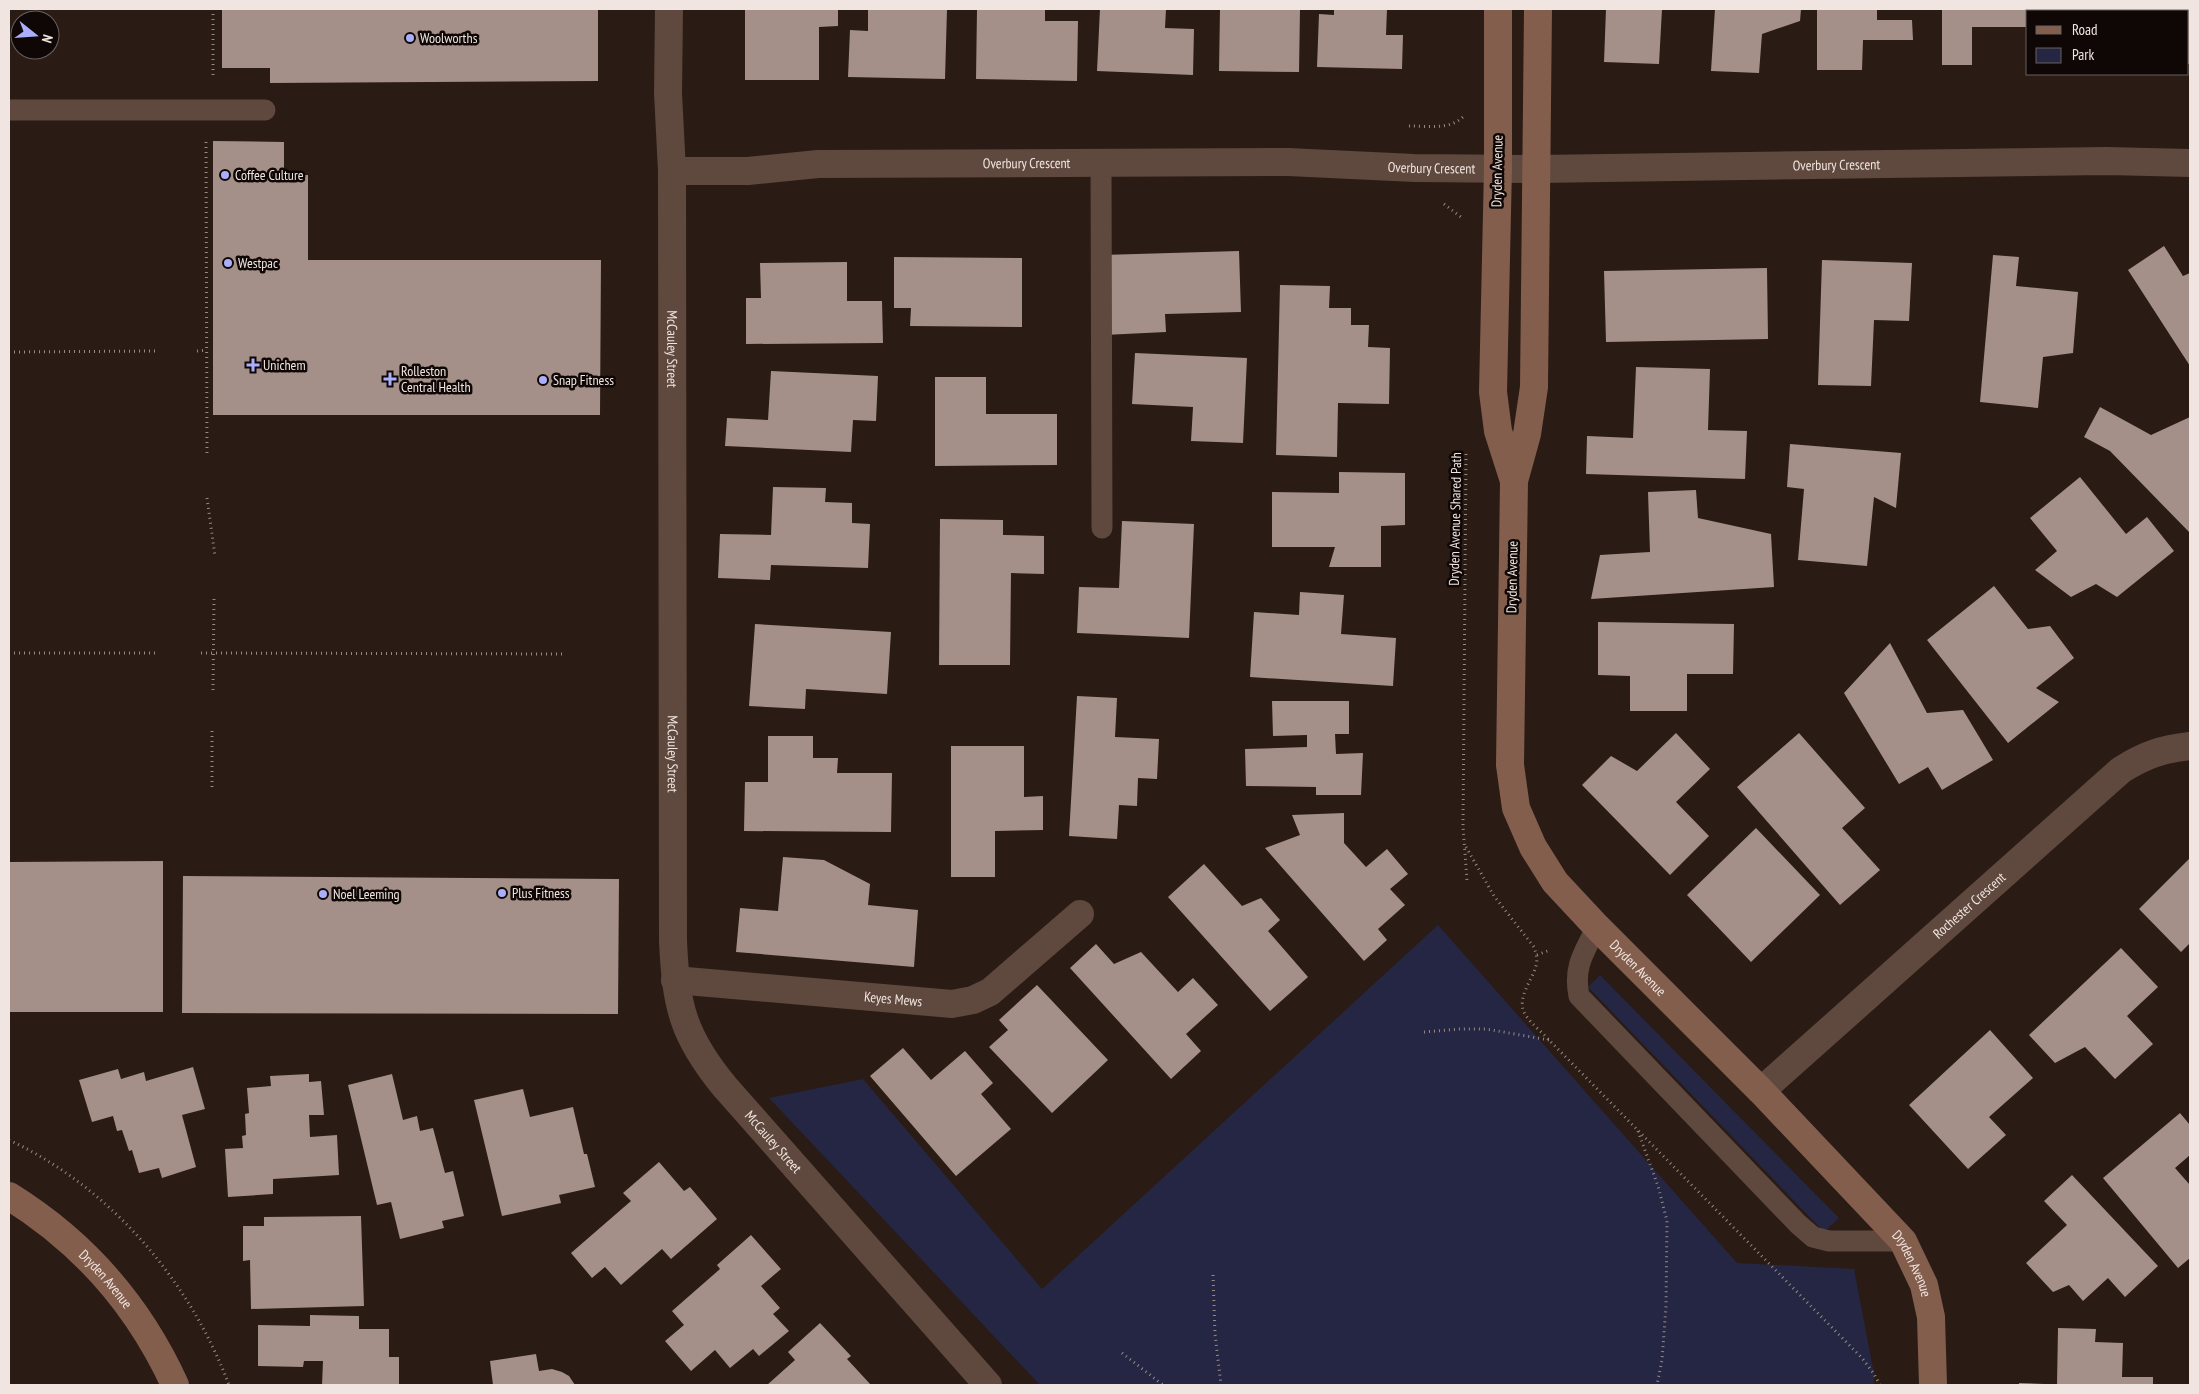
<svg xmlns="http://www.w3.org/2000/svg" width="2199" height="1394" font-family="'PT Sans Narrow',sans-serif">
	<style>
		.green { fill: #252643 }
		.building { fill: #a49088 }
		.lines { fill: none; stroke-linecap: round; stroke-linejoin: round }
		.path { stroke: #978a84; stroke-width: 3; stroke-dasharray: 1 4; stroke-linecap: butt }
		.lane { stroke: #5f483d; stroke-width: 21 }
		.street { stroke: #5f483d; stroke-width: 28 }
		.secondary { stroke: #835e4d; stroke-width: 28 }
		.poi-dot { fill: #abaffb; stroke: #0e0705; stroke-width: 2 }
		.labels { text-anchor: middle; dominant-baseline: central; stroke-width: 5; stroke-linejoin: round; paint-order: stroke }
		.poi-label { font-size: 14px; fill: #f0e5e0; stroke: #0e0705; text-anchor: start }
		.street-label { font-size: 14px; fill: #f0e5e0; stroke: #0e0705 }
	</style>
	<rect width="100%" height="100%" fill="#2a1b14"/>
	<path class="green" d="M 1438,925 L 1737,1263 L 1854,1269 L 1874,1374 L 1874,1385 L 1040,1385 L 769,1098 L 863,1079 L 1042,1289 Z
		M 1600,975 L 1839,1218 L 1824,1232 L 1588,987 Z"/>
	<path class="building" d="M 222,9 L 598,9 L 598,81 L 270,83 L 270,68 L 222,68 Z
		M 745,9 L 838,9 L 838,26 L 819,27 L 819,80 L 745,80 Z
		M 868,9 L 947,9 L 945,79 L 848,77 L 850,30 L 868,31 Z
		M 977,9 L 1045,9 L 1045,21 L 1078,21 L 1077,81 L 976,79 Z
		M 1100,9 L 1166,9 L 1165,28 L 1194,29 L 1193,75 L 1097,71 Z
		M 1220,9 L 1300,9 L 1299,72 L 1219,71 Z
		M 1334,9 L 1387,9 L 1386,35 L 1403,35 L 1402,69 L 1317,67 L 1319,14 L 1334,15 Z
		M 1606,9 L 1662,9 L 1659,64 L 1604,62 Z
		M 1715,9 L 1801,9 L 1800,21 L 1762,34 L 1759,73 L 1711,71 Z
		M 1817,9 L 1877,9 L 1877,20 L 1912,20 L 1913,40 L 1863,40 L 1862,70 L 1817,70 Z
		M 1942,9 L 2033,9 L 2033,11 L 2028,11 L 2028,27 L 1972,27 L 1972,65 L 1942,65 Z
		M 2047,9 L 2135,9 L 2135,11 L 2047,11 Z
		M 2157,9 L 2190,9 L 2190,64 L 2188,64 L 2188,11 L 2157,11 Z
		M 213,141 L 284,142 L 284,175 L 308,175 L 308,260 L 601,260 L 600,415 L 213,415 Z
		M 2164,246 L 2183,276 L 2190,273 L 2190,366 L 2128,270 Z
		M 1239,251 L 1241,312 L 1165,314 L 1166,332 L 1104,335 L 1102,255 Z
		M 1993,255 L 2019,257 L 2016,286 L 2078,292 L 2073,353 L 2043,357 L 2038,408 L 1980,402 Z
		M 894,257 L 1022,258 L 1022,327 L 910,326 L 911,308 L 894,308 Z
		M 1822,260 L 1912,263 L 1909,321 L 1874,320 L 1871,386 L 1818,385 Z
		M 847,262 L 847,301 L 882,301 L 883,343 L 746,344 L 746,298 L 761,298 L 760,263 Z
		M 1767,268 L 1768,339 L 1606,342 L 1604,271 Z
		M 1280,285 L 1330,286 L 1329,308 L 1351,308 L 1351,325 L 1369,325 L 1368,347 L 1390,348 L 1389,404 L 1338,403 L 1337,457 L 1276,455 Z
		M 1135,353 L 1247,358 L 1243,443 L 1191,441 L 1193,407 L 1132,404 Z
		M 1636,367 L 1710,369 L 1708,430 L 1747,431 L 1745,479 L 1586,474 L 1587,436 L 1633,438 Z
		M 771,371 L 878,376 L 876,421 L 853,420 L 851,452 L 725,446 L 727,418 L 768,420 Z
		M 935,377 L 986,377 L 986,414 L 1057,414 L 1057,465 L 935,466 Z
		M 2100,407 L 2151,435 L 2190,417 L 2190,533 L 2110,451 L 2084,437 Z
		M 1790,444 L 1901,453 L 1896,508 L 1874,497 L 1867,566 L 1798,560 L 1804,489 L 1787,487 Z
		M 1339,472 L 1405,473 L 1405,525 L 1381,526 L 1381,567 L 1329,567 L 1335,547 L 1272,547 L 1272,492 L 1339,493 Z
		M 2080,477 L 2126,534 L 2147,517 L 2174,551 L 2117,597 L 2096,584 L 2071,597 L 2035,570 L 2057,551 L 2030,518 Z
		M 773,487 L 826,488 L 825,502 L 852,503 L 852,523 L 870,524 L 868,568 L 771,565 L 770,580 L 718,578 L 720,534 L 771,535 Z
		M 1696,490 L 1698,518 L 1771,534 L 1774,587 L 1591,599 L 1600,555 L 1650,552 L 1648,492 Z
		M 940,519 L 1003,520 L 1003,535 L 1044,536 L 1044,574 L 1011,573 L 1010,665 L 939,665 Z
		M 1122,521 L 1194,524 L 1189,638 L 1077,633 L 1079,587 L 1119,588 Z
		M 1994,586 L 2028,629 L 2050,626 L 2074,658 L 2036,688 L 2059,702 L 2008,743 L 1927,640 Z
		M 1300,592 L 1344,595 L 1341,634 L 1396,638 L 1393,686 L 1250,677 L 1254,612 L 1299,615 Z
		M 1598,622 L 1734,624 L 1733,674 L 1687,674 L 1687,711 L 1630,711 L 1630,676 L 1598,675 Z
		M 755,624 L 891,632 L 887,694 L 806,689 L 805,709 L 749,706 Z
		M 1890,643 L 1927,713 L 1963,710 L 1993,760 L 1942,790 L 1928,767 L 1899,784 L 1844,693 Z
		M 1077,696 L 1117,698 L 1115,737 L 1159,739 L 1157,779 L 1138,778 L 1137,806 L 1119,805 L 1117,839 L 1069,836 Z
		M 1272,701 L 1349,701 L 1349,734 L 1335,734 L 1336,754 L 1363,753 L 1361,795 L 1316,795 L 1316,787 L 1246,786 L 1245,749 L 1307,747 L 1307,735 L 1273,736 Z
		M 1676,733 L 1710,769 L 1676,802 L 1709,836 L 1670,875 L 1582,785 L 1611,756 L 1637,771 Z
		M 1799,733 L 1865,808 L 1842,828 L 1880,870 L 1840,905 L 1737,787 Z
		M 768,736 L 813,736 L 813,758 L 838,758 L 837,773 L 892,773 L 891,832 L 744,831 L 745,782 L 768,782 Z
		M 951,746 L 1024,746 L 1024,797 L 1043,796 L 1043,830 L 995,831 L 995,877 L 951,877 Z
		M 1344,813 L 1344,843 L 1366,867 L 1387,849 L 1408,874 L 1390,889 L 1405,905 L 1378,929 L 1387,940 L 1364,961 L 1265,848 L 1300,835 L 1292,815 Z
		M 1756,828 L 1820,895 L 1751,962 L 1687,895 Z
		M 783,857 L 824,860 L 870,884 L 868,905 L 918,910 L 914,967 L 736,952 L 740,908 L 778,911 Z
		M 2190,858 L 2190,943 L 2181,952 L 2139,909 Z
		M 163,861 L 163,1012 L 9,1012 L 9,862 Z
		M 1204,864 L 1242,906 L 1261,898 L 1280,920 L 1268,931 L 1308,977 L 1270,1011 L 1168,897 Z
		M 183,876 L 619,879 L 618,1014 L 182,1013 Z
		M 1096,944 L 1114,964 L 1141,952 L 1178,992 L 1193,978 L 1218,1005 L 1186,1034 L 1201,1051 L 1171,1079 L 1070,968 Z
		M 2121,948 L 2158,987 L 2127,1016 L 2153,1044 L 2115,1079 L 2085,1047 L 2055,1063 L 2029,1035 Z
		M 1037,985 L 1108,1060 L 1052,1113 L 989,1047 L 1008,1030 L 999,1020 Z
		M 1990,1030 L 2033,1078 L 1989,1117 L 2006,1135 L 1968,1169 L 1909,1105 Z
		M 903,1048 L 931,1080 L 965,1051 L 993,1083 L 981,1094 L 1011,1129 L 956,1176 L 870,1076 Z
		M 193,1067 L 205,1109 L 182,1115 L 196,1167 L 162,1178 L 159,1168 L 139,1173 L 132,1150 L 129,1151 L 122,1130 L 117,1131 L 113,1116 L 92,1122 L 79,1080 L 118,1069 L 121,1079 L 144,1072 L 146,1081 Z
		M 309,1074 L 309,1082 L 321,1081 L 324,1115 L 309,1115 L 310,1137 L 337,1135 L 339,1175 L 273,1179 L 273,1194 L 228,1197 L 225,1149 L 243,1148 L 242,1136 L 246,1135 L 245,1114 L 249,1113 L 247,1088 L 271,1086 L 270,1076 Z
		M 392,1074 L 403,1120 L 417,1116 L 420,1131 L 433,1128 L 445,1173 L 453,1171 L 464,1216 L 442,1221 L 444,1228 L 400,1239 L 391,1202 L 377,1205 L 348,1085 Z
		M 523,1089 L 530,1117 L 573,1107 L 584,1154 L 587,1154 L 595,1187 L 559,1195 L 561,1203 L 502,1216 L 474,1100 Z
		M 2180,1113 L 2190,1125 L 2190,1155 L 2175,1168 L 2190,1185 L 2190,1258 L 2178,1268 L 2103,1178 Z
		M 659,1162 L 684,1191 L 690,1187 L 717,1219 L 671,1259 L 662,1249 L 621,1285 L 605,1267 L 592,1278 L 571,1253 L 631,1201 L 623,1193 Z
		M 2072,1175 L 2158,1266 L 2125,1297 L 2108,1278 L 2083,1301 L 2069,1285 L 2053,1292 L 2026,1263 L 2067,1225 L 2044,1201 Z
		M 361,1216 L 364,1306 L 251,1309 L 250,1260 L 243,1261 L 243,1226 L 264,1226 L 264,1217 Z
		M 751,1235 L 781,1269 L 761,1286 L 780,1308 L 773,1314 L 789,1331 L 759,1356 L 753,1349 L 730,1368 L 715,1350 L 691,1371 L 665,1341 L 684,1325 L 672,1311 L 720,1269 L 717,1265 Z
		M 310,1315 L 359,1316 L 359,1329 L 389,1329 L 389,1357 L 399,1357 L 399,1385 L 322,1385 L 323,1361 L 304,1361 L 303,1367 L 258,1366 L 258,1325 L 310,1326 Z
		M 820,1323 L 851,1356 L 847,1359 L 871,1385 L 767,1385 L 795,1360 L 788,1352 Z
		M 2058,1328 L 2096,1329 L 2095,1342 L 2123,1343 L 2122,1377 L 2153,1377 L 2153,1385 L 2057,1385 Z
		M 536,1354 L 539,1371 L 552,1369 L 562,1372 L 569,1376 L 575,1385 L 493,1385 L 490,1361 Z
		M 2019,1383 L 2045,1384 L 2045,1385 L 2019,1385 Z"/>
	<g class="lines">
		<path class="path" d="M 213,9 L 213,76 L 215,76
			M 1409,126 C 1427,126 1449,130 1463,117
			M 206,142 L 207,456
			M 1444,204 L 1461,217
			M 197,351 L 207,350
			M 9,352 L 155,351
			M 1466,454 L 1463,827 L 1467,880
			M 207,498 L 215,556
			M 9,653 L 158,653
			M 201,653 L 566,654
			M 213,690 L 214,598
			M 212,731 L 212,790
			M 1466,847 L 1494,896 L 1534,947 C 1536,953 1538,959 1536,966 C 1532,981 1516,998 1525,1014 C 1531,1024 1542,1032 1549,1040 L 1862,1358 L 1874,1374 L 1880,1385
			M 1537,955 L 1550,950
			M 1424,1032 L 1460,1029 L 1486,1029 L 1549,1040
			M 1638,1131 L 1658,1186 L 1667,1221 L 1666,1306 L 1662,1360 L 1657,1385
			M 9,1140 C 110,1187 190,1281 229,1385
			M 1213,1275 L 1215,1334 L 1221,1385
			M 1122,1353 L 1163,1385"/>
		<path class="lane" d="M 9,110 L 265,110
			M 1101,163 L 1102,528
			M 1597,927 C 1584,952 1573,967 1579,996 L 1798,1224 L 1813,1237 L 1829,1241 L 1903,1241"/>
		<g class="street">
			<path id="s1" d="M 669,9 L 668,93 L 672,171 L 673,941 C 676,1005 682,1035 725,1087 L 988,1385"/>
			<path id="s2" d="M 672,171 L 748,171 L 818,164 L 1288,162 L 1414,168 L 1537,169 L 2107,161 L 2190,163"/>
			<path id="s3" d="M 675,980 L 952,1004 L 973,1000 L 990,992 L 1080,914"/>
			<path id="s4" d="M 1761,1091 L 2121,770 C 2145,755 2162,749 2190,746"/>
		</g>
		<g class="secondary">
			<path d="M 1498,9 L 1498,168 L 1493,392 L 1498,431 L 1514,481"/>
			<path id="s5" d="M 1538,9 L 1534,387 L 1527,434 L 1514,481 L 1510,765 L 1516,808 L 1533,847 L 1555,882 L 1597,927 L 1761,1091 L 1903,1241 L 1924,1285 L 1931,1317 L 1933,1385"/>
			<path id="s6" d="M 9,1196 C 83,1242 139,1306 175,1385"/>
		</g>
	</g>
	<g class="poi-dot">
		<circle cx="410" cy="38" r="5"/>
		<circle cx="225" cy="175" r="5"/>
		<circle cx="228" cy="263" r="5"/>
		<path d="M250.5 357.5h5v5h5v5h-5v5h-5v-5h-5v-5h5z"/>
		<path d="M387.5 371.5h5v5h5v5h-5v5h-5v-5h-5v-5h5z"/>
		<circle cx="543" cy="380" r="5"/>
		<circle cx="502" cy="893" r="5"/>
		<circle cx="323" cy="894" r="5"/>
	</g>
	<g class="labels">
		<g class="poi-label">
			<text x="420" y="38">Woolworths</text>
			<text x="235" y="175">Coffee Culture</text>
			<text x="238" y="263">Westpac</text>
			<text x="263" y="365">Unichem</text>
			<text x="401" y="371">Rolleston<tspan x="401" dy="16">Central Health</tspan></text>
			<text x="553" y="380">Snap Fitness</text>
			<text x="512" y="893">Plus Fitness</text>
			<text x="333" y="894">Noel Leeming</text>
		</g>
		<g class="street-label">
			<text stroke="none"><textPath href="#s2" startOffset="355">Overbury Crescent</textPath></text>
			<text stroke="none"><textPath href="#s2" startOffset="1165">Overbury Crescent</textPath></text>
			<text stroke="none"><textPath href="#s2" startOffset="760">Overbury Crescent</textPath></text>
			<text transform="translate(1497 171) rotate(-89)">Dryden Avenue</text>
			<text stroke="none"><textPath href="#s1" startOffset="340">McCauley Street</textPath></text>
			<text transform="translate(1455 519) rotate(-89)">Dryden Avenue Shared Path</text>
			<text transform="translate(1512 577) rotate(-89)">Dryden Avenue</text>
			<text stroke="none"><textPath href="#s1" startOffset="745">McCauley Street</textPath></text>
			<text stroke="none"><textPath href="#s4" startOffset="279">Rochester Crescent</textPath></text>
			<text stroke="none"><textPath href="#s5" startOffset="1005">Dryden Avenue</textPath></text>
			<text stroke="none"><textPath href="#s3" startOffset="219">Keyes Mews</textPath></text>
			<text stroke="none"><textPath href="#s1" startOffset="1164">McCauley Street</textPath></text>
			<text stroke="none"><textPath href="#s5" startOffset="1410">Dryden Avenue</textPath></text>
			<text stroke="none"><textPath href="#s6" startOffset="128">Dryden Avenue</textPath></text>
		</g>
	</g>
	<rect width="2199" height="1394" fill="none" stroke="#f0e5e0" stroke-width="20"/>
	<rect x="2026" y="10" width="162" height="65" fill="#0e0705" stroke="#68605d"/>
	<rect x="2036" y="26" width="25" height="8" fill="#835e4d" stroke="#68605d"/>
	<text x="2072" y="35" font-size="15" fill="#f0e5e0">Road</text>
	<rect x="2036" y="48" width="25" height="15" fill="#252643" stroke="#68605d"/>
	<text x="2072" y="60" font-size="15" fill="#f0e5e0">Park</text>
	<g transform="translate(35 35) rotate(107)"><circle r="24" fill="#0e0705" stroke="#68605d"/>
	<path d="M0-4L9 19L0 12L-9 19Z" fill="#abaffb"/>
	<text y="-8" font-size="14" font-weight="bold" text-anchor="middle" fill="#f0e5e0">N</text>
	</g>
</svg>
